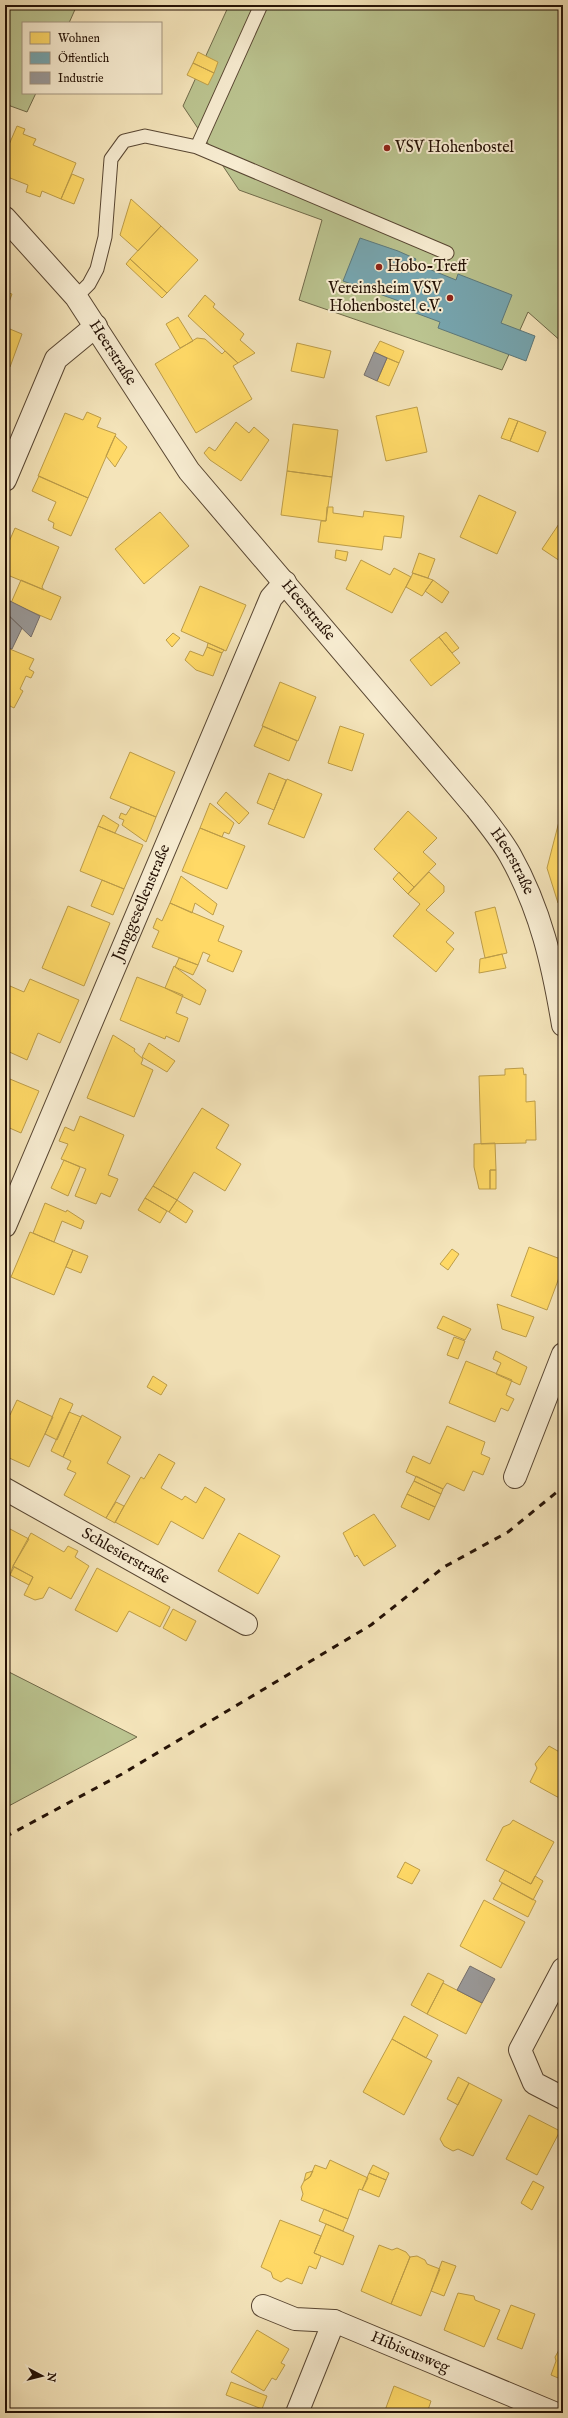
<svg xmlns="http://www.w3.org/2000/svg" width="568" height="2418" font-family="'IM FELL English',serif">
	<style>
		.green { fill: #bbc490; stroke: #706a4a }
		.homes { fill: #ffd966; stroke: #bd9d49 }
		.public { fill: #76a5af; stroke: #5d797c }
		.industry { fill: #999; stroke: #76706d }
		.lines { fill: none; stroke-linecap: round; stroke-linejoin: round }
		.service-casing { stroke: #584632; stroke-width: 15 }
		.minor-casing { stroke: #584632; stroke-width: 24 }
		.tertiary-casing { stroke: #584632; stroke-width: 24 }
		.service { stroke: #f8edd2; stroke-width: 13 }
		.minor { stroke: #f8edd2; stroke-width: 22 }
		.tertiary { stroke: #f8edd2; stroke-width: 22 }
		.rail { stroke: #241105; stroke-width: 3; stroke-dasharray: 7 7; stroke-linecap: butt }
		.poi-dot { fill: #8f2418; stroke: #f8edd2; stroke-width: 1.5 }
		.labels { text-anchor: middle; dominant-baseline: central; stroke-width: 4; stroke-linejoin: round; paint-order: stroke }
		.poi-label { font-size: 16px; fill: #241105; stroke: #f8edd2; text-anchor: start }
		.street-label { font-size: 16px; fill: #241105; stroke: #f8edd2 }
	</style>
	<rect width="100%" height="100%" fill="#f4e4ba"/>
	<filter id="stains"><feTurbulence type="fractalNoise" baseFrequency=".005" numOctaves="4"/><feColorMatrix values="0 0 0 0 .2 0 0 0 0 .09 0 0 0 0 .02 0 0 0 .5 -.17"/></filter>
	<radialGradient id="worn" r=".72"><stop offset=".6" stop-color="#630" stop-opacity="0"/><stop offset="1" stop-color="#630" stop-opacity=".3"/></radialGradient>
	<path class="green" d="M 5,5 L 77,5 L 69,23 L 23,23 L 23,93 L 36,93 L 27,112 L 5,104 Z
		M 229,5 L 563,5 L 563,343 L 528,312 L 502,370 L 299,300 L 322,220 L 239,190 L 183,106 Z
		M 5,1670 L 137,1737 L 5,1808 Z"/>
	<path class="homes" d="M 198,52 L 218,62 L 214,73 L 193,63 Z
		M 193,63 L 214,73 L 208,85 L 187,75 Z
		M 17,126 L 25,129 L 23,134 L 36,139 L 33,145 L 76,163 L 61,199 L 42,191 L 40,197 L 26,192 L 28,185 L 5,176 L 5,154 Z
		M 72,174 L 84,179 L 74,204 L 61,199 Z
		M 131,199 L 161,226 L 138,251 L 120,235 Z
		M 161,226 L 198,260 L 167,293 L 130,259 Z
		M 130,259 L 167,293 L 162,298 L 126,264 Z
		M 5,292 L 12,294 L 5,313 Z
		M 205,295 L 215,304 L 213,307 L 244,334 L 240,340 L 255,353 L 238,363 L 188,316 Z
		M 178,317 L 193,341 L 180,348 L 166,324 Z
		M 5,327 L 22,334 L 10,367 L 5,365 Z
		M 197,338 L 205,339 L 222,354 L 225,351 L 238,363 L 233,366 L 252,399 L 196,433 L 155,364 Z
		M 380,341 L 404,351 L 399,363 L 374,352 Z
		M 297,343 L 331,351 L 324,378 L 291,371 Z
		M 387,358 L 399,363 L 389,386 L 377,381 Z
		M 417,407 L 427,452 L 386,461 L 376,416 Z
		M 87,412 L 101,418 L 97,427 L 116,434 L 88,498 L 38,476 L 65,413 L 83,420 Z
		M 509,418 L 518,421 L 510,441 L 501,438 Z
		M 518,421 L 546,432 L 538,452 L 510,441 Z
		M 236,422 L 249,433 L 254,427 L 269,440 L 241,481 L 210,460 L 204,453 L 209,447 L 215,451 Z
		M 293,424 L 338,430 L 332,477 L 287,471 Z
		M 115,436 L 127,447 L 115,467 L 106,456 Z
		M 287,471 L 332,477 L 326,521 L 281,515 Z
		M 39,476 L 88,498 L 71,536 L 53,528 L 54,523 L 48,520 L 56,502 L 32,491 Z
		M 479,495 L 516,512 L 497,554 L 460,537 Z
		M 327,507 L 333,507 L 333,513 L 363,517 L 364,511 L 404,516 L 401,538 L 384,536 L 382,550 L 318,542 L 321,521 L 326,521 Z
		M 160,512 L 189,546 L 144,584 L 115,549 Z
		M 563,518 L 563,563 L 542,549 Z
		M 15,528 L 59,547 L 42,587 L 44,590 L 5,574 L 5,542 L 8,544 Z
		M 336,550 L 348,552 L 346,561 L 335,558 Z
		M 419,553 L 435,559 L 428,578 L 412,573 Z
		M 361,560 L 390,575 L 394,568 L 411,577 L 392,613 L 346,589 Z
		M 413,573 L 433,580 L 422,596 L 406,587 Z
		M 21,580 L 61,597 L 51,620 L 11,603 Z
		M 433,580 L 449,592 L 442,603 L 425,591 Z
		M 200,586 L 246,605 L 226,651 L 181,631 Z
		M 446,632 L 459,648 L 452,653 L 439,637 Z
		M 173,633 L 180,638 L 172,647 L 166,640 Z
		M 439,637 L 460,663 L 431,686 L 410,660 Z
		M 208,643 L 224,650 L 222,653 L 207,647 Z
		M 5,647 L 34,659 L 29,669 L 34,672 L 31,678 L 26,676 L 20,689 L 23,691 L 14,708 L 6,704 L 7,701 L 5,700 Z
		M 207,647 L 222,653 L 213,676 L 196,670 L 185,660 L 190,651 L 203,656 Z
		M 280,682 L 316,697 L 298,741 L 262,726 Z
		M 263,726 L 297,741 L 289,761 L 254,746 Z
		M 340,726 L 364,734 L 352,771 L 328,763 Z
		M 130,752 L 175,772 L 156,817 L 110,798 Z
		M 269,773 L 286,780 L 274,810 L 257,803 Z
		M 287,779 L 322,794 L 304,838 L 268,824 Z
		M 226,792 L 249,813 L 239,824 L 217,803 Z
		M 210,803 L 234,823 L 229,834 L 224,832 L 222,837 L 200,828 Z
		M 563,806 L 563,901 L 558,903 L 547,868 Z
		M 131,807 L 156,817 L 146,842 L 122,825 L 124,820 L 119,818 L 121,813 L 126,815 Z
		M 408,811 L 437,838 L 423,852 L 436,864 L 414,887 L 374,849 Z
		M 103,815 L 119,825 L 115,833 L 98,826 Z
		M 98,826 L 143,845 L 124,889 L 80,871 Z
		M 200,828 L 245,846 L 227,889 L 182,871 Z
		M 399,872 L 414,887 L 408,894 L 393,879 Z
		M 429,872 L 444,886 L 444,892 L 426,910 L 454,933 L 446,942 L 454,949 L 436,972 L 393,936 L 420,904 L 408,894 Z
		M 181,876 L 217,904 L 213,915 L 195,903 L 192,913 L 170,903 Z
		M 102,880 L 124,889 L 113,915 L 91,906 Z
		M 170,903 L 224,926 L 218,941 L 242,951 L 233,972 L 207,961 L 210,955 L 203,952 L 198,965 L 152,947 L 159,931 L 153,928 L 157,918 L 162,921 Z
		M 68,906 L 110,923 L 84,986 L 42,968 Z
		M 495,907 L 507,953 L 485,958 L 475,912 Z
		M 502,954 L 506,968 L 479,973 L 480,959 Z
		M 179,958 L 198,965 L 193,975 L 175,967 Z
		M 174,966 L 206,990 L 200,1005 L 165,988 Z
		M 137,977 L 183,995 L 176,1013 L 188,1018 L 179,1042 L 166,1036 L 165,1039 L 120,1020 Z
		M 30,979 L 79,1000 L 60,1043 L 38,1033 L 27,1060 L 5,1050 L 5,998 L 10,986 L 24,992 Z
		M 113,1035 L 135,1049 L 134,1051 L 143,1059 L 141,1064 L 153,1070 L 134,1117 L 87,1098 Z
		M 149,1043 L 175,1061 L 167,1072 L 142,1057 Z
		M 523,1068 L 524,1075 L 526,1074 L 526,1102 L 535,1101 L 536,1140 L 526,1140 L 526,1143 L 481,1144 L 479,1076 L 505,1075 L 505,1069 Z
		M 5,1077 L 39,1091 L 21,1133 L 5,1126 Z
		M 202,1108 L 229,1125 L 216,1148 L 241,1164 L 225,1191 L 194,1172 L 177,1200 L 153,1186 Z
		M 80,1116 L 124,1135 L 108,1175 L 118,1179 L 110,1197 L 101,1193 L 96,1204 L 75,1196 L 86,1169 L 61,1159 L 68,1144 L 59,1141 L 65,1127 L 74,1131 Z
		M 495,1143 L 496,1170 L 490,1170 L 490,1189 L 479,1189 L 474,1167 L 474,1144 Z
		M 64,1160 L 80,1167 L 68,1196 L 51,1188 Z
		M 490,1170 L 496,1170 L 496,1189 L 490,1189 Z
		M 153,1186 L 177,1200 L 169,1212 L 145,1198 Z
		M 145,1198 L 167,1211 L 160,1223 L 138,1210 Z
		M 177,1200 L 193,1211 L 186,1223 L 169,1212 Z
		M 45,1203 L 66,1212 L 67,1210 L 84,1221 L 81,1229 L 62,1221 L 54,1242 L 33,1233 Z
		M 30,1232 L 73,1250 L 54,1295 L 11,1277 Z
		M 529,1247 L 563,1260 L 563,1267 L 547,1310 L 511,1296 Z
		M 452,1249 L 459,1254 L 448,1270 L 440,1264 Z
		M 73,1250 L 88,1256 L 81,1273 L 66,1267 Z
		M 497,1304 L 534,1317 L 526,1337 L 502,1329 Z
		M 443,1316 L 471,1329 L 465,1340 L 437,1328 Z
		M 454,1337 L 465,1341 L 458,1359 L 447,1355 Z
		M 496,1351 L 527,1367 L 520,1385 L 496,1374 L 501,1363 L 493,1359 Z
		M 466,1361 L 512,1380 L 506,1395 L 514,1399 L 508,1411 L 501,1408 L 495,1422 L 449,1403 Z
		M 153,1376 L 167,1385 L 161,1395 L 147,1387 Z
		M 60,1398 L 73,1404 L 57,1440 L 45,1434 Z
		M 17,1400 L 53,1417 L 29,1467 L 5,1456 L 5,1412 L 10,1415 Z
		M 69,1412 L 81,1417 L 63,1457 L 51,1451 Z
		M 82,1415 L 121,1437 L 107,1463 L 130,1476 L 106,1518 L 64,1495 L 76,1473 L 67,1469 L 71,1461 L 63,1457 Z
		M 447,1426 L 485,1442 L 481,1454 L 490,1458 L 483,1475 L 473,1471 L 464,1491 L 447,1483 L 443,1489 L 406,1472 L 413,1456 L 430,1464 Z
		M 159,1454 L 175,1463 L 161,1488 L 182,1500 L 185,1496 L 196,1503 L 205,1487 L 225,1499 L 203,1539 L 171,1521 L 158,1545 L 115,1522 L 141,1477 L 144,1479 Z
		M 416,1476 L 443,1489 L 441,1494 L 414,1481 Z
		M 414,1481 L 441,1494 L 435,1507 L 407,1494 Z
		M 407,1494 L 435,1507 L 429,1520 L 401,1507 Z
		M 116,1502 L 124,1506 L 115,1523 L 106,1518 Z
		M 374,1514 L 396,1546 L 364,1566 L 357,1555 L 355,1557 L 343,1533 Z
		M 10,1529 L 29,1539 L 13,1566 L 10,1575 L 5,1570 L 5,1540 Z
		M 31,1533 L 64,1552 L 68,1546 L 78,1551 L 75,1557 L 89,1566 L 71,1599 L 49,1587 L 43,1598 L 35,1600 L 24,1595 L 33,1577 L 13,1566 Z
		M 239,1533 L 280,1556 L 258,1594 L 218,1571 Z
		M 14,1567 L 33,1577 L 29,1585 L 10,1575 Z
		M 97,1568 L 170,1607 L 160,1627 L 129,1611 L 117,1632 L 75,1610 Z
		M 173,1609 L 196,1621 L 186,1641 L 163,1628 Z
		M 549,1746 L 563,1754 L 563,1800 L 530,1782 L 537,1768 L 535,1764 Z
		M 513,1820 L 554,1842 L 531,1884 L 486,1860 L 503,1827 L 510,1824 Z
		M 405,1862 L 420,1870 L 412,1884 L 397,1877 Z
		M 505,1870 L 531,1884 L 535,1876 L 543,1881 L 533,1900 L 499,1881 Z
		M 502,1883 L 536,1901 L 528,1917 L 493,1899 Z
		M 484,1900 L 525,1922 L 501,1968 L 460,1946 Z
		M 428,1973 L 444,1981 L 427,2014 L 411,2005 Z
		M 443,1983 L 482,2003 L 466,2034 L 427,2014 Z
		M 404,2016 L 438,2035 L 426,2058 L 392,2039 Z
		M 392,2039 L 432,2061 L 404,2115 L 363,2092 Z
		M 458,2077 L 469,2083 L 458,2105 L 447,2099 Z
		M 469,2083 L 502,2100 L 473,2156 L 458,2149 L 453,2151 L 444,2146 L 440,2139 Z
		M 529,2115 L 560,2131 L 537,2175 L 506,2159 Z
		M 330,2160 L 368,2178 L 362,2190 L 359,2189 L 348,2219 L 301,2200 L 303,2194 L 301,2187 L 304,2181 L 310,2177 L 315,2165 L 326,2169 Z
		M 373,2165 L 389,2173 L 386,2180 L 369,2173 Z
		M 313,2171 L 310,2177 L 304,2181 L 306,2173 Z
		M 369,2173 L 386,2180 L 379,2197 L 362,2190 Z
		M 533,2181 L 544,2187 L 532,2210 L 521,2203 Z
		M 324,2209 L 348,2219 L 343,2231 L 319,2221 Z
		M 280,2220 L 321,2236 L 314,2253 L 321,2256 L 316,2269 L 309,2266 L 302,2284 L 287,2278 L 281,2282 L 273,2278 L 271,2272 L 261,2267 Z
		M 326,2224 L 354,2236 L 343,2265 L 314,2253 Z
		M 379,2245 L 392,2250 L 397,2248 L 406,2252 L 410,2257 L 391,2304 L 361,2291 Z
		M 417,2256 L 425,2260 L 427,2264 L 440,2269 L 421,2316 L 391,2304 L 410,2257 Z
		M 442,2261 L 456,2266 L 444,2296 L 431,2291 Z
		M 458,2293 L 474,2296 L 475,2300 L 500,2310 L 484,2347 L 444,2330 Z
		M 511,2305 L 535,2314 L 522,2349 L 497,2339 Z
		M 257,2330 L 289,2349 L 281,2363 L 285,2365 L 276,2380 L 272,2378 L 264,2391 L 231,2372 Z
		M 563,2343 L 563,2380 L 551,2375 L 556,2361 L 555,2357 Z
		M 231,2382 L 267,2396 L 262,2409 L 226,2395 Z
		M 394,2386 L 431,2401 L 427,2413 L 384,2413 Z"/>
	<path class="public" d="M 360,238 L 398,251 L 416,259 L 414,263 L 456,280 L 458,274 L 512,295 L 501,323 L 535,336 L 526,361 L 438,328 L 440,322 L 397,306 L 399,301 L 343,281 Z"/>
	<path class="industry" d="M 374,352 L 387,358 L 377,381 L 364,375 Z
		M 10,601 L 40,616 L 31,637 L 5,612 Z
		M 5,612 L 22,628 L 12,649 L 5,647 Z
		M 470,1966 L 495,1979 L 482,2003 L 457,1990 Z"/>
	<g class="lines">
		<defs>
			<path id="service" d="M 197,147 L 447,253
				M 76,297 L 89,284 L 97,269 L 105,237 L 111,159 L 124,141 L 145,136 L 197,147 L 261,5"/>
			<g id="minor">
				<path d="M 5,480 L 56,359 L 96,326"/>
				<path id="s1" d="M 5,1226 L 271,598 L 285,582"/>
				<path d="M 515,1477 L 563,1354"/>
				<path id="s2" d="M 5,1489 L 246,1624"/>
				<path d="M 563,1969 L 520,2050 L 534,2083 L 563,2098"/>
				<path id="s3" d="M 263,2306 L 295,2319 L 334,2321 L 554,2413"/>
				<path d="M 297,2413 L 334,2321"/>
			</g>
			<g id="tertiary">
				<path id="s4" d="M 5,218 L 76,297 L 189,471 L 476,808 C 488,823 501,839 510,855 C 541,910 553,965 563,1025"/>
			</g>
		</defs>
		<use href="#service" class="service-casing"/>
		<use href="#minor" class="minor-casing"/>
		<use href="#tertiary" class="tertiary-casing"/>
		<use href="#service" class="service"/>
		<use href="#minor" class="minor"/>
		<use href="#tertiary" class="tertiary"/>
		<path class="rail" d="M 5,1837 L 122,1774 L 371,1625 L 444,1567 L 508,1532 L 563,1487"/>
	</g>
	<g class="poi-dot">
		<circle cx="387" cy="148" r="4"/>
		<circle cx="379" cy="267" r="4"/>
		<circle cx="450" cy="298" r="4"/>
	</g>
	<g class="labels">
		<g class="poi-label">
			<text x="395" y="148">VSV Hohenbostel</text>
			<text x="387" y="267">Hobo-Treff</text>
			<text x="442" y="289" text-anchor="end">Vereinsheim VSV<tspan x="442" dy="18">Hohenbostel e.V.</tspan></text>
		</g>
		<g class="street-label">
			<text stroke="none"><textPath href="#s4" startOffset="173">Heerstraße</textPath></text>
			<text stroke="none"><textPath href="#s4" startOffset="497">Heerstraße</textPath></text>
			<text stroke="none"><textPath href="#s4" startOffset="821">Heerstraße</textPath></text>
			<text stroke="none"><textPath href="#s1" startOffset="351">Junggesellenstraße</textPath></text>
			<text stroke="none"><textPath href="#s2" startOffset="138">Schlesierstraße</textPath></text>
			<text stroke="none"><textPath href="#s3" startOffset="156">Hibiscusweg</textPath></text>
		</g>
	</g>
	<rect width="568" height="2418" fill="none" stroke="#f4e4ba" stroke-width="20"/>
	<rect x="6" y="6" width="556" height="2406" fill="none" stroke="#241105" stroke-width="2"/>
	<rect x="10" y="10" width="548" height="2398" fill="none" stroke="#241105"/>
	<rect x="22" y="22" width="140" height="72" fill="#f8edd2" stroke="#a39580"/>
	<rect x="30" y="32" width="20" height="12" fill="#ffd966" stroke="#a39580"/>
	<text x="58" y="42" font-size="12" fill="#241105">Wohnen</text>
	<rect x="30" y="52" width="20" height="12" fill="#76a5af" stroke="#a39580"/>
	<text x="58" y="62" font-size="12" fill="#241105">Öffentlich</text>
	<rect x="30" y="72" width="20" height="12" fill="#999999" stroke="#a39580"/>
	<text x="58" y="82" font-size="12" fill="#241105">Industrie</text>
	<g transform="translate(42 2376) rotate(97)" stroke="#f8edd2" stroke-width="3" paint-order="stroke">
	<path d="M0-3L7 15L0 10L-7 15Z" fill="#241105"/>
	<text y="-6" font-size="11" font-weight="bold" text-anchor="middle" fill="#241105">N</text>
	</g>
	<rect width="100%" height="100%" filter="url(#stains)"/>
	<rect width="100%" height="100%" fill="url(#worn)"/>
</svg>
